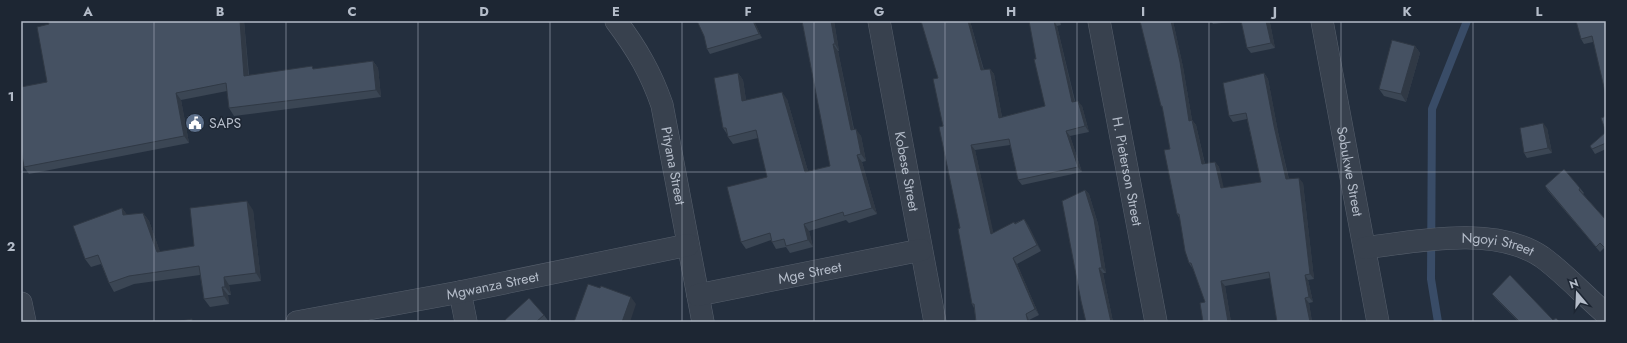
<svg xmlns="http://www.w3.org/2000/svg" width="1627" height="343" font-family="Jost,sans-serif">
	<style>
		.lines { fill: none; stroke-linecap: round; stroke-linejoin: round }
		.stream { stroke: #394c67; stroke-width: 8 }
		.minor-casing { stroke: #565f6c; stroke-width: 23 }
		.minor { stroke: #38414e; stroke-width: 22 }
		.wall { fill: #3b4654 }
		.shaded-wall { fill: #303945 }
		.building { fill: #455162; stroke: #303945 }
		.grid { fill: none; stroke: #b4bcc9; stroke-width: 1; stroke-opacity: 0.55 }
		.labels { text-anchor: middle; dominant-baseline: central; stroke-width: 3; stroke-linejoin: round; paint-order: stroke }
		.poi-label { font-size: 14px; fill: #b4bcc9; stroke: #1d2633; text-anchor: start }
		.street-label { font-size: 14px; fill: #b4bcc9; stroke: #1d2633 }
		.neatline { fill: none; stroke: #b4bcc9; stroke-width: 1.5 }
		.grid-label { font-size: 13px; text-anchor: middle; font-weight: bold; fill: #b4bcc9 }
	</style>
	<rect width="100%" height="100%" fill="#242f3e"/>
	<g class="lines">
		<path class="stream" d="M 1438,322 L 1431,279 L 1432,109 L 1467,21"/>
		<defs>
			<g id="minor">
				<path id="s1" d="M 616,21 C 637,49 651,73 662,105 L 703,322"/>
				<path id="s2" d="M 879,21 L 935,322"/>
				<path id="s3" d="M 1099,21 L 1156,322"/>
				<path id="s4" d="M 1322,21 L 1378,322"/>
				<path id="s5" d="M 1365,248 C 1418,241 1495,225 1542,257 C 1563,272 1586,297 1606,314"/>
				<path d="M 460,292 L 466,322"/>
				<path id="s6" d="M 698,295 L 921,250"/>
				<path d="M 21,303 L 25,322"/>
				<path id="s7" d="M 297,322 L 460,292 L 688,245"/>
			</g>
		</defs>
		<use href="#minor" class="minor-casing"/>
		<use href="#minor" class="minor"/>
	</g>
	<path class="wall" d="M 48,21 L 244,21 L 249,75 L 314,69 L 373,61 L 378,68 L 381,97 L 234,116 L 229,108 L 227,91 L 181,100 L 189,143 L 29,174 L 24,167 L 47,82 L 49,24 Z
		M 754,21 L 762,38 L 710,54 L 707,49 Z
		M 802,21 L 834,21 L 839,51 L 838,51 L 854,129 L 861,136 L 866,161 L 862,162 L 877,214 L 849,223 L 846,220 L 809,231 L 813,247 L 790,253 L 786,247 L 776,249 L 771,240 L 746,249 L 741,242 L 767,177 L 758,138 L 733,144 L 728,137 L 727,134 L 723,128 L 738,73 L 743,80 L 746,100 L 787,99 L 808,171 L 830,166 Z
		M 921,21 L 970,21 L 984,70 L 990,69 L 994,74 L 1002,117 L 1045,106 L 1029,21 L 1060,21 L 1061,25 L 1057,26 L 1075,101 L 1082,106 L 1089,132 L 1070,136 L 1082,172 L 1022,185 L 1018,180 L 1010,145 L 975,150 L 993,233 L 1024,219 L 1028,225 L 1041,251 L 1017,264 L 1039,315 L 1029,320 L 1030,322 L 976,322 L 974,308 L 972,304 L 960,228 L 943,126 L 938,78 Z
		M 1140,21 L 1173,21 L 1183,67 L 1192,120 L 1196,125 L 1205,164 L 1215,162 L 1219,167 L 1223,188 L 1261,182 L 1247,119 L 1233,122 L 1229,116 L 1264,73 L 1268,79 L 1278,132 L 1289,179 L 1303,183 L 1314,279 L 1308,280 L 1313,302 L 1309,303 L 1312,322 L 1277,322 L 1270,278 L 1225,286 L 1231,322 L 1203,322 L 1205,302 L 1193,269 L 1189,263 L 1180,219 L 1177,214 L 1170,149 L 1163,109 L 1161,106 Z
		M 1211,21 L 1239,21 L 1213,24 Z
		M 1241,21 L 1268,21 L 1270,23 L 1275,48 L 1251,53 L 1247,48 Z
		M 1606,21 L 1593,42 L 1584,44 L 1581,39 Z
		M 1415,46 L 1420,53 L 1406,102 L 1384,96 L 1379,89 Z
		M 1606,116 L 1606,149 L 1595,154 L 1590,146 L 1606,132 Z
		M 1547,128 L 1552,153 L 1527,158 L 1524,153 Z
		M 1545,186 L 1580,188 L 1584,193 L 1583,194 L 1606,220 L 1606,250 L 1604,248 L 1600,252 L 1548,191 Z
		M 1085,190 L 1089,194 L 1098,224 L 1106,273 L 1103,273 L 1113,322 L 1086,322 Z
		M 122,208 L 127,215 L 143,213 L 149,221 L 160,252 L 194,246 L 253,210 L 261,281 L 229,285 L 231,295 L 228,295 L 229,304 L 210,307 L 204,299 L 200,275 L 134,284 L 114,292 L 109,283 L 101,264 L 91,267 L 85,259 Z
		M 1492,294 L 1553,320 L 1560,322 L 1519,322 L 1495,298 Z
		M 544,315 L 549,322 L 506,322 L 505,320 Z"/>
	<path class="shaded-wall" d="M 240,21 L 244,21 L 249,83 L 244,76 Z
		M 753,21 L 754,21 L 762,38 L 759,34 Z
		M 831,21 L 834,21 L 839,51 L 835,44 Z
		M 968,21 L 970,21 L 985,76 L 981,70 Z
		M 1054,21 L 1057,26 L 1076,108 L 1072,102 Z
		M 1171,21 L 1173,21 L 1183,67 L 1193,126 L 1189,121 Z
		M 1266,21 L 1268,21 L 1270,23 L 1275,48 L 1271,43 Z
		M 833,44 L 838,51 L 855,137 L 851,130 Z
		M 1415,46 L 1420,53 L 1406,102 L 1401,94 Z
		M 373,61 L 378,68 L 381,97 L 376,90 Z
		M 990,69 L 994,74 L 1003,123 L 999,118 Z
		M 738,73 L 743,80 L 747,107 L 742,101 Z
		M 1264,73 L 1268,79 L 1278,132 L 1290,185 L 1286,179 L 1274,126 Z
		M 782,92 L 787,99 L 810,178 L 805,172 Z
		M 176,93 L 181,100 L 189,143 L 184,136 Z
		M 1078,101 L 1082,106 L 1089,132 L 1085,126 Z
		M 1192,120 L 1196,125 L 1206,170 L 1202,164 Z
		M 1543,123 L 1547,128 L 1552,153 L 1548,148 Z
		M 856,129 L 861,136 L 866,161 L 861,154 Z
		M 1066,131 L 1070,136 L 1082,172 L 1078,167 Z
		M 971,145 L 975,150 L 995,240 L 991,234 Z
		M 857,155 L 862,162 L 877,214 L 872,208 Z
		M 1215,162 L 1219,167 L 1225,193 L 1221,188 Z
		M 1299,178 L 1303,183 L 1314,279 L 1310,274 Z
		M 1085,190 L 1089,194 L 1098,224 L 1106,273 L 1102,268 Z
		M 247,201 L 253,210 L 261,281 L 256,273 Z
		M 122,208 L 128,216 L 123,215 Z
		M 143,213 L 149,221 L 163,260 L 157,252 Z
		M 1024,219 L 1028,225 L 1041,251 L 1037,245 Z
		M 804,224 L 809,231 L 813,247 L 808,240 Z
		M 1013,258 L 1017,264 L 1039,315 L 1035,309 Z
		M 1099,268 L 1103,273 L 1113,322 L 1111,322 Z
		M 1305,275 L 1308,280 L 1313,302 L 1309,297 Z
		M 224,277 L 229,285 L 231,295 L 225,287 Z
		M 1221,281 L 1225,286 L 1231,322 L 1228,322 Z
		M 222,287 L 228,295 L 229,304 L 224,296 Z
		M 631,297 L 636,304 L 630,322 L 622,322 Z
		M 1305,298 L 1309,303 L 1312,322 L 1310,322 Z
		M 1026,314 L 1030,322 L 1028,322 Z"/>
	<path class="building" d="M 48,21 L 240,21 L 244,76 L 312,66 L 313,69 L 373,61 L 376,90 L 229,108 L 226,83 L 176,93 L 184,136 L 24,167 L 21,149 L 21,87 L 47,82 L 37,27 L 49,24 Z
		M 697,21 L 753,21 L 759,34 L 707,49 L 704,36 Z
		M 802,21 L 831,21 L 835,44 L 833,44 L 851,130 L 856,129 L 861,154 L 857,155 L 872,208 L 844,216 L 843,212 L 804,224 L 808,240 L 786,246 L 784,239 L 772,242 L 770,233 L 741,242 L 727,187 L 767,177 L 756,130 L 728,137 L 726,128 L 723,128 L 714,78 L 738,73 L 742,101 L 782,92 L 805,172 L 830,166 Z
		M 921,21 L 968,21 L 981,70 L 990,69 L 999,118 L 1045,106 L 1034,59 L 1036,59 L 1029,21 L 1054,21 L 1072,102 L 1078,101 L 1085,126 L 1066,131 L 1078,167 L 1018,180 L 1009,139 L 971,145 L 991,234 L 1014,222 L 1015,224 L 1024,219 L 1037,245 L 1013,258 L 1035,309 L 1026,314 L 1028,322 L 976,322 L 974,304 L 972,304 L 958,229 L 960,228 L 939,127 L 943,126 L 933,79 L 938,78 Z
		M 1140,21 L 1171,21 L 1180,62 L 1189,121 L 1192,120 L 1202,164 L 1215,162 L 1221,188 L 1261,182 L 1246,113 L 1229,116 L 1223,83 L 1264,73 L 1274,126 L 1286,179 L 1299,178 L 1310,274 L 1305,275 L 1309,297 L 1305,298 L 1310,322 L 1277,322 L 1269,272 L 1221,281 L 1228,322 L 1203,322 L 1200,303 L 1205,302 L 1191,263 L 1189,263 L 1185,251 L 1179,214 L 1177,214 L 1164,150 L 1170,149 L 1162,106 L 1161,106 Z
		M 1241,21 L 1266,21 L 1271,43 L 1247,48 Z
		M 1576,21 L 1606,21 L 1606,96 L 1592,36 L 1581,39 Z
		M 1392,40 L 1415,46 L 1401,94 L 1379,89 Z
		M 1606,116 L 1606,143 L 1592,149 L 1590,146 L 1606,132 L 1601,118 Z
		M 1543,123 L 1548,148 L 1524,153 L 1520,128 Z
		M 1564,169 L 1580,188 L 1579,190 L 1606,220 L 1606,249 L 1600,243 L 1596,247 L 1545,186 Z
		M 1085,190 L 1094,219 L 1102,268 L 1099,268 L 1111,322 L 1086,322 L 1081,301 L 1062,201 Z
		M 247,201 L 256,273 L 224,277 L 225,287 L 222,287 L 224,296 L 204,299 L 199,266 L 129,276 L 109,283 L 98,255 L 85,259 L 73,226 L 122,208 L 123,215 L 143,213 L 157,252 L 194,246 L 190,208 Z
		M 1510,275 L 1553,320 L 1556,318 L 1560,322 L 1520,322 L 1492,294 Z
		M 588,284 L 600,288 L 601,286 L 631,297 L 622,322 L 574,322 Z
		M 529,298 L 544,315 L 536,322 L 507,322 L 505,320 Z
		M 192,319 L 192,322 L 175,322 Z"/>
	<path class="grid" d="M 154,21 L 154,322M 286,21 L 286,322M 418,21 L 418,322M 550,21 L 550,322M 682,21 L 682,322M 814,21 L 814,322M 945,21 L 945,322M 1077,21 L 1077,322M 1209,21 L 1209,322M 1341,21 L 1341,322M 1473,21 L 1473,322M 21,172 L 1606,172"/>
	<defs>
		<symbol id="civic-disc" viewBox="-11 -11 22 22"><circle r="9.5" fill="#5c6f8a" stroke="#1d2633"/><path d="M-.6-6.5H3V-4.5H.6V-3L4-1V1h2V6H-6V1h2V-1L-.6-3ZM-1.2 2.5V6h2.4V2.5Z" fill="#fff"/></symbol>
	</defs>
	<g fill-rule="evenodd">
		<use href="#civic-disc" x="184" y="112" width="22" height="22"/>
	</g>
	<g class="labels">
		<g class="poi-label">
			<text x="209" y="123">SAPS</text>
		</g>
		<g class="street-label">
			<text stroke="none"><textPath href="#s1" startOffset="158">Pityana Street</textPath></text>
			<text stroke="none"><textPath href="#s4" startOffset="153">Sobukwe Street</textPath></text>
			<text stroke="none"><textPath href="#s2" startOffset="153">Kobese Street</textPath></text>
			<text stroke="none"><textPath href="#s3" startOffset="153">H. Pieterson Street</textPath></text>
			<text stroke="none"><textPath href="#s5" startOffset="134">Ngoyi Street</textPath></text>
			<text stroke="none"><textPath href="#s6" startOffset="114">Mge Street</textPath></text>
			<text stroke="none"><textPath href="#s7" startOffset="199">Mgwanza Street</textPath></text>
		</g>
	</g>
	<rect width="1627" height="343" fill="none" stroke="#1d2633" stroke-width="44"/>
	<g transform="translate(1577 293) rotate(341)" stroke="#1d2633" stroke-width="3" paint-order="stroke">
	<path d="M0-3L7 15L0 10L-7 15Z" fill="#b4bcc9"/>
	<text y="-6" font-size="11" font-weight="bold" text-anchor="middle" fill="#b4bcc9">N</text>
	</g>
	<rect x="22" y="22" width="1583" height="299" class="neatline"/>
	<g class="grid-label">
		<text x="88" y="16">A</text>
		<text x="220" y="16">B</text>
		<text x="352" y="16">C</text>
		<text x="484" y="16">D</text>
		<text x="616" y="16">E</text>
		<text x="748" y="16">F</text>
		<text x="879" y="16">G</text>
		<text x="1011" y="16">H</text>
		<text x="1143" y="16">I</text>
		<text x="1275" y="16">J</text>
		<text x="1407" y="16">K</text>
		<text x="1539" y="16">L</text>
		<text x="11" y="101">1</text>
		<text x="11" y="251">2</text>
	</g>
</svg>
